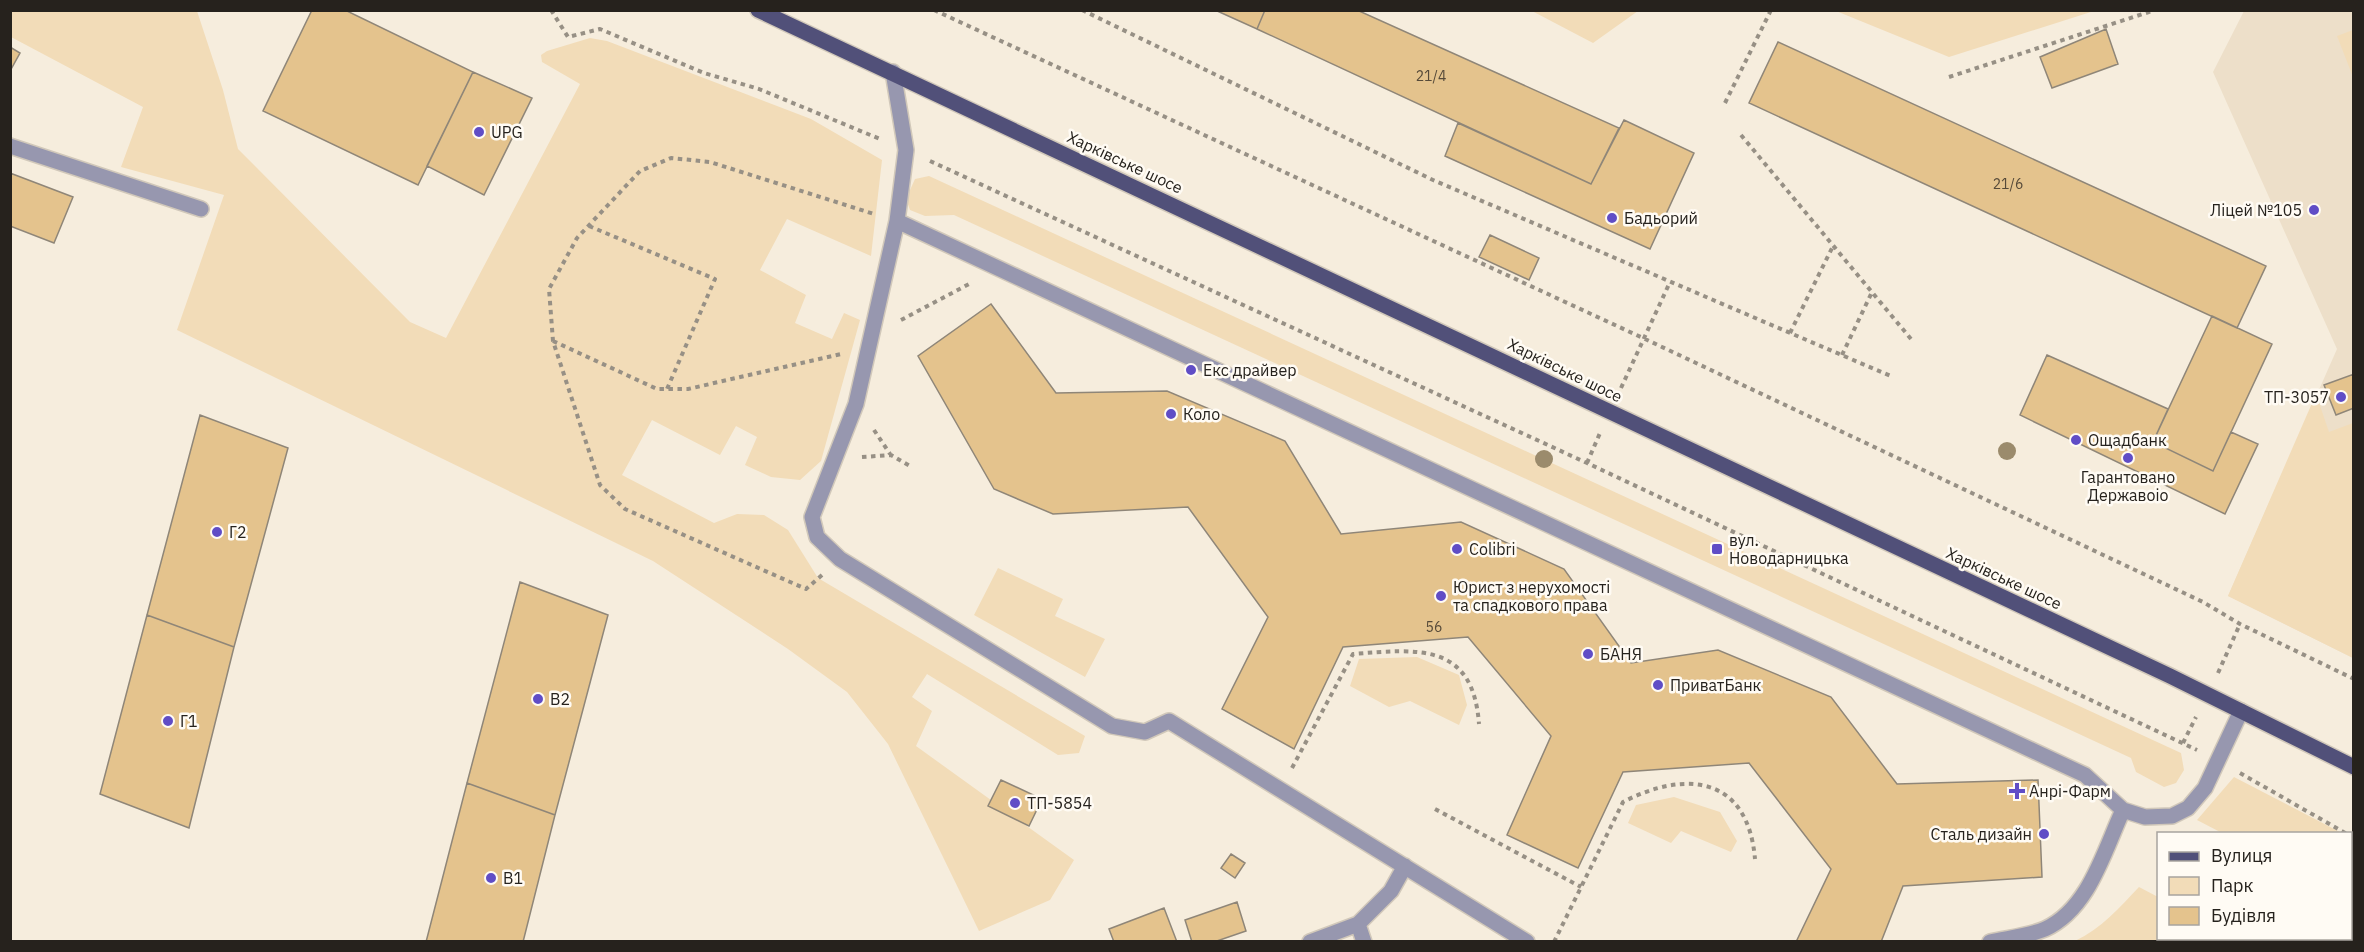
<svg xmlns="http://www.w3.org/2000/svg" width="2364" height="952" font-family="'IBM Plex Sans',sans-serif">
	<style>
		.built { fill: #eddfc9 }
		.green { fill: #f2dcb8 }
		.building { fill: #e4c38d; stroke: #8f8678; stroke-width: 1.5 }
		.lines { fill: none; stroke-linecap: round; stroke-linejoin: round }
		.minor-casing { stroke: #d1c8ba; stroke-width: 18 }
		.major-casing { stroke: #d1c8ba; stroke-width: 18 }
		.path { stroke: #979085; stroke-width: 4; stroke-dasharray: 4.5 4.5; stroke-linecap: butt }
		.minor { stroke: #9797af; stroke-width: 15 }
		.major { stroke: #515079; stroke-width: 15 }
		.tree { fill: #9b8b6c }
		.poi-dot { fill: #604dc6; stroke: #fffbf4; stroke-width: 2 }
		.labels { text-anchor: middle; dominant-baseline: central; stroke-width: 5; stroke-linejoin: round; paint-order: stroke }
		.number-label { font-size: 14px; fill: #564a39 }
		.poi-label { font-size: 16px; fill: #26221d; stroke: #fffbf4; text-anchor: start }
		.street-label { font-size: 16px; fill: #26221d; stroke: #fffbf4 }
	</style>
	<rect width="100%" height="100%" fill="#f6eddd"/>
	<path class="built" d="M 2244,11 L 2353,11 L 2353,658 L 2228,596 L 2337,349 L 2213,72 Z"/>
	<path class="green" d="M 10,11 L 197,11 L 223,90 L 238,149 L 410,322 L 446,338 L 580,84 L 542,62 L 541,55 L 547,51 L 590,38 L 607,41 L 811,119 L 882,160 L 871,256 L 787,219 L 760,270 L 806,295 L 795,323 L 832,339 L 844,313 L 860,320 L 821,461 L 800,480 L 771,477 L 745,465 L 757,437 L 736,426 L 720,455 L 652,420 L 622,475 L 714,523 L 737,514 L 764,515 L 788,530 L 818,578 L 1085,736 L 1079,753 L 1058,755 L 927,674 L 912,697 L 932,711 L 916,746 L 1074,860 L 1050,900 L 979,931 L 888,744 L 847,692 L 788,649 L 653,561 L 177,330 L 224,195 L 121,167 L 143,107 L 11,37 Z
		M 1532,11 L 1638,11 L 1593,43 Z
		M 1836,11 L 2094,11 L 1949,57 Z
		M 2353,30 L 2353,77 L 2337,36 Z
		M 929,176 L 2181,753 L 2184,770 L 2176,783 L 2164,787 L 2136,772 L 2131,758 L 954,215 L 925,216 L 910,210 L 906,199 L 915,179 Z
		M 2316,394 L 2329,432 L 2353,423 L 2353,658 L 2228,596 Z
		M 998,568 L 1063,599 L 1055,616 L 1105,639 L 1085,677 L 974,615 Z
		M 1417,657 L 1459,675 L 1467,705 L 1459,725 L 1410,701 L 1389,707 L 1350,686 L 1359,659 Z
		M 2234,777 L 2336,830 L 2342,833 L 2222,833 L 2197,820 Z
		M 1674,797 L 1720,812 L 1737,841 L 1731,852 L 1681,831 L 1671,843 L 1628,823 L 1636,805 Z
		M 2351,838 L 2354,840 L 2353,941 L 2299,941 L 2302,939 L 2350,938 Z
		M 2139,887 L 2158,897 L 2158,938 L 2241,938 L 2247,941 L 2075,941 C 2101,929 2120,907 2139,887 Z"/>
	<path class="building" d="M 312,10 L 345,10 L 473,72 L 418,185 L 263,111 Z
		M 1215,10 L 1265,10 L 1257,29 Z
		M 1265,10 L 1357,10 L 1619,128 L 1591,184 L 1257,29 Z
		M 2106,29 L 2118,64 L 2052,88 L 2040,57 Z
		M 1778,42 L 2266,266 L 2237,328 L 1749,103 Z
		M 10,47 L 20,53 L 10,71 Z
		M 473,72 L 532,98 L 484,195 L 427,166 Z
		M 1624,120 L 1694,153 L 1650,249 L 1445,156 L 1458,123 L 1591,184 Z
		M 10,173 L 73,197 L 54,243 L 10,226 Z
		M 1490,235 L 1539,258 L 1529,280 L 1479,257 Z
		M 991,304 L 1056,393 L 1167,391 L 1285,441 L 1341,534 L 1461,522 L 1564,569 L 1631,663 L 1718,650 L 1831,697 L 1897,784 L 2038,780 L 2042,877 L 1903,886 L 1881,942 L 1796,942 L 1831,869 L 1749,763 L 1623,772 L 1578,868 L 1507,835 L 1551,736 L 1468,637 L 1343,647 L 1294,749 L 1222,709 L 1268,617 L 1188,507 L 1053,514 L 994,489 L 918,356 Z
		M 2212,316 L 2272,344 L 2213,471 L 2153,442 Z
		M 2047,355 L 2168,409 L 2153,442 L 2213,471 L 2231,432 L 2258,444 L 2225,514 L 2020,415 Z
		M 2354,374 L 2354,408 L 2336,415 L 2324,385 Z
		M 200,415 L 288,448 L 234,647 L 147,615 Z
		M 520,582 L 608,615 L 555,815 L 467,783 Z
		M 147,615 L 234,647 L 189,828 L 100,794 Z
		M 1001,780 L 1042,799 L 1029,826 L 988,806 Z
		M 467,783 L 555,815 L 523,942 L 426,942 Z
		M 1231,854 L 1245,863 L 1235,878 L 1221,868 Z
		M 1237,902 L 1246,931 L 1214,942 L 1192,942 L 1185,920 Z
		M 1164,908 L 1177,942 L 1114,942 L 1109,929 Z"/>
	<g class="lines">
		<defs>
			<path id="minor" d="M 893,72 L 906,150 L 897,221 L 856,404 L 812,517 L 817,537 L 840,559 L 1112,726 L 1145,732 L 1169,721 L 1527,942
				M 10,146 L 201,209
				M 897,221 L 2085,775 L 2123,810 L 2145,817 L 2172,816 L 2188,808 L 2205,788 L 2241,711
				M 1358,924 L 1364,942
				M 1310,942 L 1358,924 L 1391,891 L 1405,866
				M 1990,942 C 2007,938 2029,936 2045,929 C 2089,909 2104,851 2123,810"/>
			<path id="major" d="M 758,10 L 2170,676 L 2354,767"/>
		</defs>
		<use href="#minor" class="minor-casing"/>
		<use href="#major" class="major-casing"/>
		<path class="path" d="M 551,10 L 568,37 L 600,29 L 704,73 L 759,89 L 880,139
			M 934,10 L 1643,338 L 2203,602 L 2240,624 L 2354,679
			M 1082,10 L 1433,180 L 1893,377
			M 1949,77 L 2155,10
			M 1725,103 L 1771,10
			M 1741,135 L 1911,339
			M 930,161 L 1587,463 L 2197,750
			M 589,226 L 715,279 L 667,389
			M 901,320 L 971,283
			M 1790,333 L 1833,246
			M 553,341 L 657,389 L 688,389 L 841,354
			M 1842,355 L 1872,292
			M 1621,388 L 1670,282
			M 874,430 L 890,454
			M 862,457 L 891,455 L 910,466
			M 1587,463 L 1600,433
			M 822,575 L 806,589 L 625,509 L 600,485 L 553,341 L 549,289 L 577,238 L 640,171 L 671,158 L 710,162 L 874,214
			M 2218,673 L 2240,624
			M 2183,743 L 2196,717
			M 1292,768 L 1353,654 C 1418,649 1473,642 1479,724
			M 2240,773 L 2347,834
			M 1435,809 L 1581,887
			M 2350,836 L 2354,837
			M 1554,942 L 1623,802 C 1687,769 1748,777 1755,859"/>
		<use href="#minor" class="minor"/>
		<use href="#major" class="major"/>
	</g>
	<g class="tree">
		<circle cx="2007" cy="451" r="9"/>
		<circle cx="1544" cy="459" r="9"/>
	</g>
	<g class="poi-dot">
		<circle cx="479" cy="132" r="6"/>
		<circle cx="2314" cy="210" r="6"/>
		<circle cx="1612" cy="218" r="6"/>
		<circle cx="1191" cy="370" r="6"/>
		<circle cx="2341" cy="397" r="6"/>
		<circle cx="1171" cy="414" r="6"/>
		<circle cx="2076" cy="440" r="6"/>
		<circle cx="2128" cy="458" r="6"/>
		<circle cx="217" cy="532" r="6"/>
		<circle cx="1457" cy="549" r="6"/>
		<rect x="1711" y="543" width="12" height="12" rx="3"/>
		<circle cx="1441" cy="596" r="6"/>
		<circle cx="1588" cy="654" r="6"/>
		<circle cx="1658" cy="685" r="6"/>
		<circle cx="538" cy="699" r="6"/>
		<circle cx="168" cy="721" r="6"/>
		<path d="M2014 782h6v6h6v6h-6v6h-6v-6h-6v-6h6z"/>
		<circle cx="1015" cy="803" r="6"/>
		<circle cx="2044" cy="834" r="6"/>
		<circle cx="491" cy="878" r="6"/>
	</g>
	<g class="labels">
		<g class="number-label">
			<text x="1431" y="76">21/4</text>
			<text x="2008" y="184">21/6</text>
			<text x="1434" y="627">56</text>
		</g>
		<g class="poi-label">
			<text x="491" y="132">UPG</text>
			<text x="2302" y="210" text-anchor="end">Ліцей №105</text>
			<text x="1624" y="218">Бадьорий</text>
			<text x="1203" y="370">Екс драйвер</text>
			<text x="2329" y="397" text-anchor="end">ТП-3057</text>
			<text x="1183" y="414">Коло</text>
			<text x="2088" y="440">Ощадбанк</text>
			<text x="2128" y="477" text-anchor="middle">Гарантовано<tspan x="2128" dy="18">Державоіо</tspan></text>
			<text x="229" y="532">Г2</text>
			<text x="1729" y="540">вул.<tspan x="1729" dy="18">Новодарницька</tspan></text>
			<text x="1469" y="549">Colibri</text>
			<text x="1453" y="587">Юрист з нерухомості<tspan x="1453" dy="18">та спадкового права</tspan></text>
			<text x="1600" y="654">БАНЯ</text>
			<text x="1670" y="685">ПриватБанк</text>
			<text x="550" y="699">В2</text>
			<text x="180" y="721">Г1</text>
			<text x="2029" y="791">Анрі-Фарм</text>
			<text x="1027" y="803">ТП-5854</text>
			<text x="2032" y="834" text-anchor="end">Сталь дизайн</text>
			<text x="503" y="878">В1</text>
		</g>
		<g class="street-label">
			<text transform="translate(1125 162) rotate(25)">Харківське шосе</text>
			<text transform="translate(1565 370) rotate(26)">Харківське шосе</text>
			<text transform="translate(2004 578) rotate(25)">Харківське шосе</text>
		</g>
	</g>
	<rect width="2364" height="952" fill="none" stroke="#26221d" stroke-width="24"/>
	<rect x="2157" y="832" width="195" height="108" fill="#fffbf4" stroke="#a8a49e" stroke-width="1.5"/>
	<rect x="2169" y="852" width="30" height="9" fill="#515079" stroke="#a8a49e" stroke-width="1.5"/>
	<text x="2211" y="862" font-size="18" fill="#26221d">Вулиця</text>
	<rect x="2169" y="877" width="30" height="18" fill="#f2dcb8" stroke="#a8a49e" stroke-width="1.5"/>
	<text x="2211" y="892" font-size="18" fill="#26221d">Парк</text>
	<rect x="2169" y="907" width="30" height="18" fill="#e4c38d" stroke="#a8a49e" stroke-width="1.5"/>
	<text x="2211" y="922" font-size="18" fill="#26221d">Будівля</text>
</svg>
